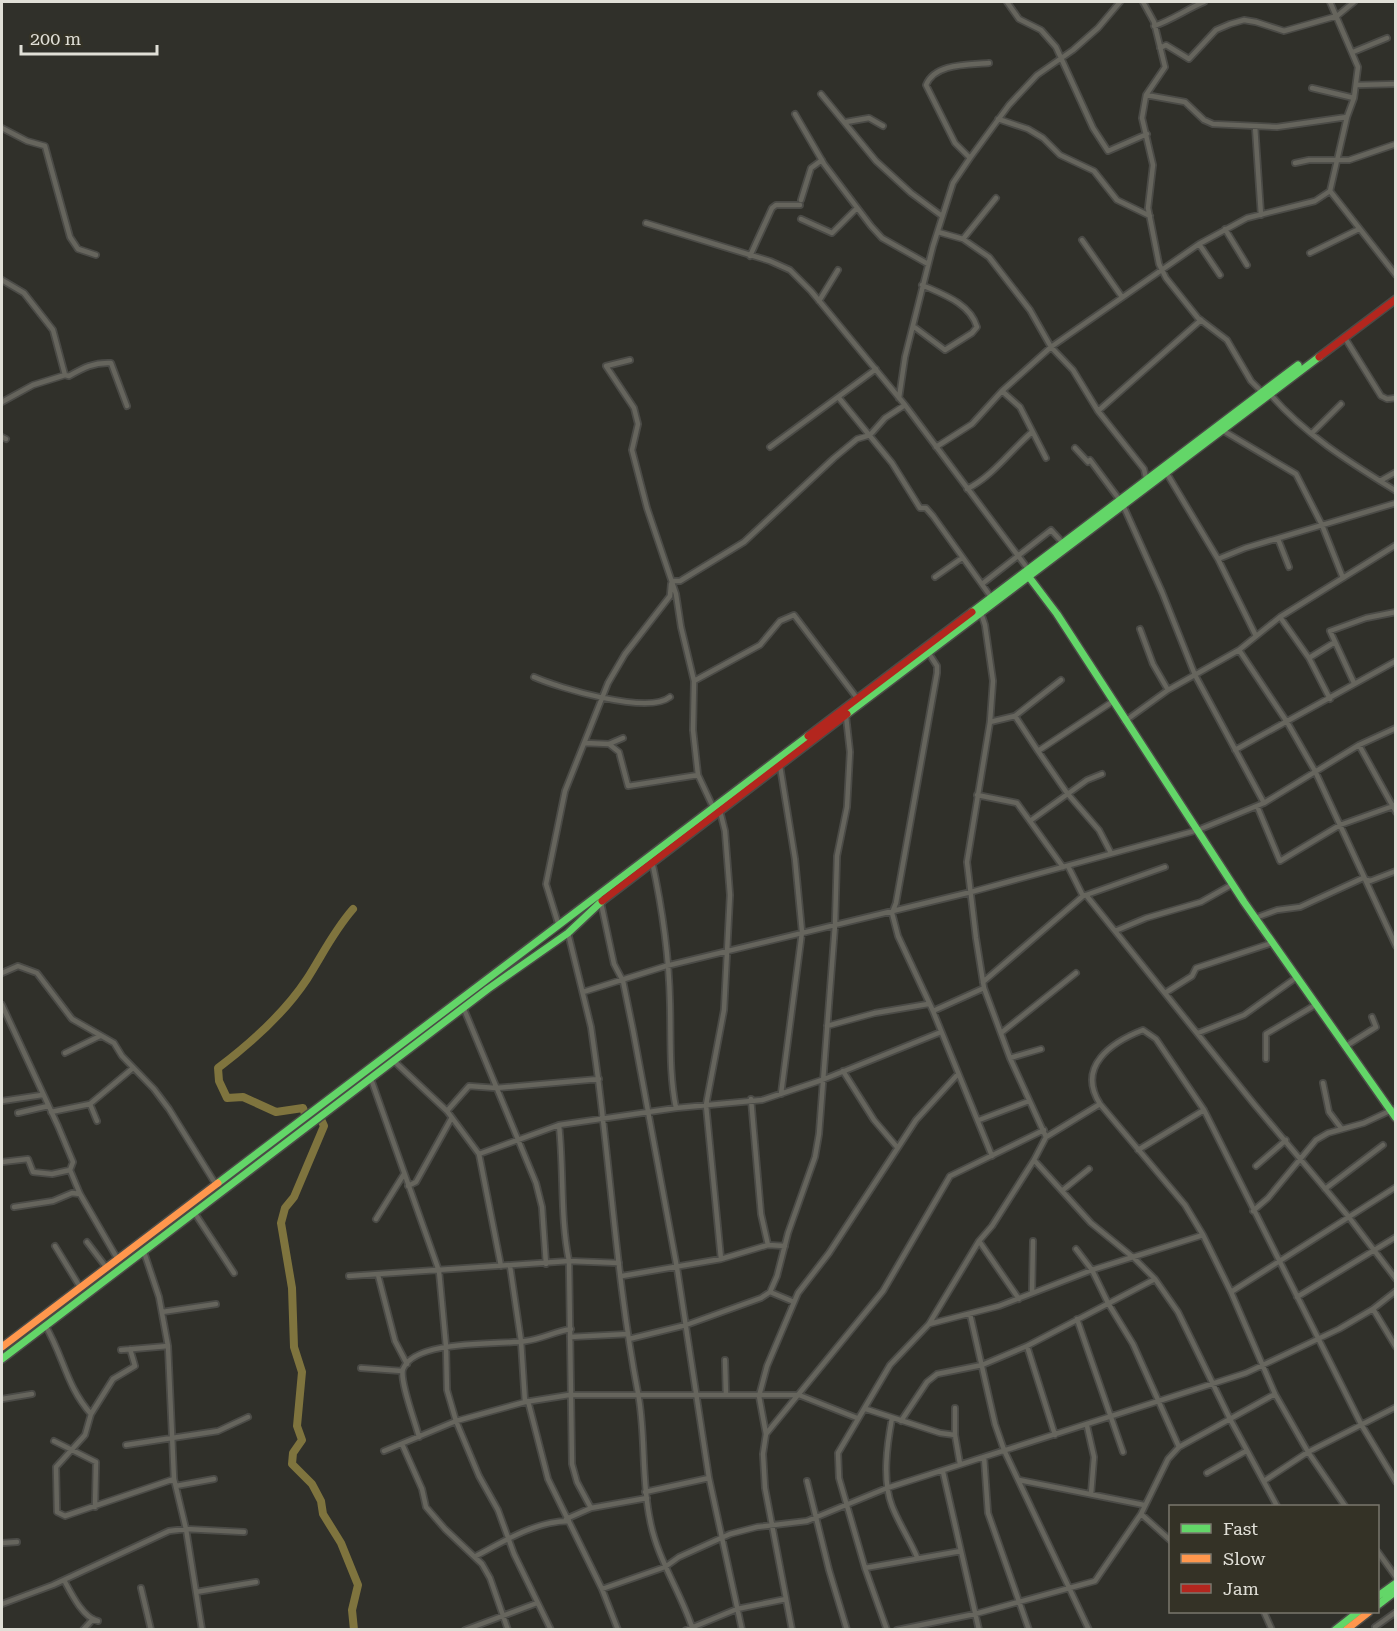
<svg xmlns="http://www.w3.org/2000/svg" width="1397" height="1631" font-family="'Roboto Serif',serif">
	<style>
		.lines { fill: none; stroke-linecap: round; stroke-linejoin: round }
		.river { stroke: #7f743e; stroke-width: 8 }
		.street-casing { stroke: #4b4b47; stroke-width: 8 }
		.fast-casing { stroke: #4b4b47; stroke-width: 10 }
		.slow-casing { stroke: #4b4b47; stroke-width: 10 }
		.jam-casing { stroke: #4b4b47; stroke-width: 10 }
		.street { stroke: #66655d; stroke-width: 4.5 }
		.fast { stroke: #63d668; stroke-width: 7 }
		.slow { stroke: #ff974d; stroke-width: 7 }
		.jam { stroke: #b3261e; stroke-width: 7 }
	</style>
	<rect width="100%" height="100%" fill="#30302a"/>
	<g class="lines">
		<path class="river" d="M 353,909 C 333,932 323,954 307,979 C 284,1014 251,1043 218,1068 L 219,1081 L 227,1098 L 243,1097 L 276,1112 L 303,1108 L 305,1114 L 319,1115 L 324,1126 L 294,1197 L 285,1208 L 281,1223 L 292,1288 L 294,1347 L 302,1372 L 297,1426 L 302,1440 L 293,1453 L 292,1464 L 312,1484 L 321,1501 L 323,1514 L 341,1543 L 358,1585 L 352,1610 L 354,1630"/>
		<defs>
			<path id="street" d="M 1007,2 L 1019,19 L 1041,30 L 1056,47 L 1093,128 L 1108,151 L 1147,134
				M 1143,2 L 1154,22 L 1165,67 L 1146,95 L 1142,118 L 1153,165 L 1148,208 L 1159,264 L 1166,278 L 1198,318 L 1227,340 L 1251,381 L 1262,392
				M 1154,26 C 1172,20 1187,9 1204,2
				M 1160,48 L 1166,45 L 1189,59 L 1216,30 L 1230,24 L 1244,20 L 1256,22 L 1284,31 L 1337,16 L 1354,2
				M 1353,52 L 1387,38
				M 1356,85 L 1396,84
				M 1312,88 L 1354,98
				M 821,94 L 876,161 L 911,193 L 942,216
				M 1146,95 L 1185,102 L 1204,120 L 1213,124 L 1277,127 L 1347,117
				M 795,114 L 824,164 L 871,226 L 882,238 L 928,264
				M 998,119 L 1028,129 L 1043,138 L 1060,155 L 1094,171 L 1117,200 L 1150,216
				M 846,122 L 869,118 L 883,126
				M 1255,126 L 1261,215
				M 2,128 L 27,141 L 45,146 L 70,237 L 78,249 L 96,255
				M 970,158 L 1009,105 L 1037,75 L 1073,50 L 1098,28 L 1120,2
				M 1295,163 L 1309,160 L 1349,160 L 1396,144
				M 1330,191 L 1396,275
				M 801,200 L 811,168 L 822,160
				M 801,219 L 832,233 L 857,208
				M 646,223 L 770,261 L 790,270 L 811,291 L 905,405
				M 1225,229 L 1247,265
				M 938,232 L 963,239 L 989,257 L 1030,310 L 1051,347 L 1073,370 L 1098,411 L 1144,469 L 1146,478
				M 963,239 L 996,198
				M 1082,240 L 1122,297
				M 1199,244 L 1220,275
				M 1310,253 L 1359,229
				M 750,256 L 772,208 L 776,205 L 800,205
				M 2,280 L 24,293 L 53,330 L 65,375 L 69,376 C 83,368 94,362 111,363 L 127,406
				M 819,301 L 838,270
				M 913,326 L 945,350 L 972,333 L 977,327 C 970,303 942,294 922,285
				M 1345,338 L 1381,396 L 1387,399 L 1396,398
				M 630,360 L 606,366 L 634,408 L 638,424 L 632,450 L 647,508 L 676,594 L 681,627 L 694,681 L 693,730 L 698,775 L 713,807
				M 1002,391 L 1020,407 L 1046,458
				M 1270,394 C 1305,435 1351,463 1396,491
				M 839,398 L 892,463 L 920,508 L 926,508 L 933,516 L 991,597
				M 899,398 L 905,357 L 933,246 L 953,183 L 970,158 L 955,143 L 926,85 C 935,63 968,65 989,63
				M 2,402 L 33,385 L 65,375
				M 1098,411 L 1201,320
				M 1222,430 L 1296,474 L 1322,525 L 1343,578
				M 1312,433 L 1341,404
				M 2,437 L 6,439
				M 770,447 L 876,369
				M 936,447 L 972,424 L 1002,391 L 1051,347 L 1199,244 L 1247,218 L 1315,201 L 1330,191 L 1347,117 L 1354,98 L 1358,67 L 1330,2
				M 1075,448 L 1088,462
				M 1090,460 L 1119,499
				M 1166,472 L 1218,559 L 1256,636
				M 1380,481 L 1396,472
				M 967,489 C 993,476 1010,451 1032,432
				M 1123,505 L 1162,592 L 1195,675 L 1264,803
				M 1278,539 L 1289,567
				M 1218,559 L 1245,548 L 1396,503
				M 935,577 L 962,558
				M 672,581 L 680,581 L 744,542 L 834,458 L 857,439 L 870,435 L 885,418 L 905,405 L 1028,569
				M 982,584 L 1051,530 L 1062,542
				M 1280,617 L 1309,658 L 1330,699
				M 1140,629 L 1153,664 L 1168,690
				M 1239,650 L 1287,722 L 1315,771 L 1396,946
				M 928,652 L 937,666 L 937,673 L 896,903 L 892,913 L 898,936 L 933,1011 L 992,1156
				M 1309,658 L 1335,642
				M 534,677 C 559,688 648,715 670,697
				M 694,681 L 760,645 L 780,621 L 794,615 L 857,698
				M 1354,683 L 1330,631 L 1366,618 L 1396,612
				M 1015,716 L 1038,751
				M 1125,721 L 1168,690 L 1239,650 L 1280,617 L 1396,545
				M 990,722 L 1015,716 L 1061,680
				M 585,743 L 609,744 L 623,738
				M 609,744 L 619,752 L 628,786 L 698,775
				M 1359,745 L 1396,812
				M 1235,750 L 1396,661
				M 780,766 L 795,859 L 802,932 L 781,1094
				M 977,795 L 1017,803 L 1063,867
				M 1257,806 L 1280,861 L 1340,825 L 1396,805
				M 720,811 L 725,831 L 730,895 L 724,1010 L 706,1105 L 721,1259
				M 1030,821 L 1087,780 L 1102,774
				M 1111,853 L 1099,830 L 1067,793 L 1038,751 L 1112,702
				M 652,861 C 662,907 669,956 670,1003 C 671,1038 669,1074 676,1108
				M 1068,866 L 1083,896 L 1086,895 L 1254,1104 L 1348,1216 L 1396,1279
				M 1086,895 L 1165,867
				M 601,903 L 614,964 L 623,981 L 633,1030 L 677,1268 L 709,1478 L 742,1630
				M 1255,918 L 1277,910 L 1300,907 L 1363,878 L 1370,881 L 1396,871
				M 558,923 L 546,884 L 565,791 L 608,683 L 625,654 L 670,596 L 671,584
				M 1115,931 L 1146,918 L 1201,902 L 1233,884
				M 568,933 L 591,1027 L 596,1063 C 611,1173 617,1284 638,1393 C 646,1435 641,1478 650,1520 C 657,1559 681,1592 693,1630
				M 2,973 L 18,966 L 37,973 L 72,1019 L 114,1043 L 122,1056 L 154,1089 L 169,1109 L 215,1183
				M 983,982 L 1083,896
				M 583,992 L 666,966 L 971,892 L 1198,830 L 1264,803 L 1359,745 L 1396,728
				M 1165,993 L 1192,976 L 1196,968 L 1272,943
				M 2,1005 L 58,1126 L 73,1162 L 70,1170 L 80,1194 L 117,1258
				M 464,1009 L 536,1183 L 542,1207 L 546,1264
				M 933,1011 L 984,988
				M 827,1026 L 875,1013 L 928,1004
				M 1001,1033 L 1076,973
				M 1198,1033 L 1244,1015 L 1297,977
				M 1346,1046 L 1376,1027 L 1372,1017
				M 65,1053 L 100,1036
				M 1010,1058 L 1041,1049
				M 1266,1059 L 1266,1034 L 1317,1004
				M 395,1062 L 447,1111 L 479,1154 L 501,1266
				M 843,1071 L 874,1120 L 897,1147
				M 371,1079 L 439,1271 L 446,1346 L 447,1390 L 456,1421 L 479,1476 L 498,1510 L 514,1554 L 551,1630
				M 1323,1083 L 1329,1112 L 1341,1128
				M 751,1099 L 761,1214 L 768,1245
				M 2,1101 L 42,1095
				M 90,1104 L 97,1121
				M 1100,1104 C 1076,1066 1112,1042 1143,1030 L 1156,1039 L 1204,1110
				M 447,1111 L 469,1086 L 496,1088 L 599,1079
				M 51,1112 L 90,1104 L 133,1068
				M 18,1113 L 48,1106
				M 979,1120 L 1029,1101
				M 559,1125 C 564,1171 560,1217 569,1261 L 572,1464 L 577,1482 L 591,1508
				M 1046,1137 L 1100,1104 L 1185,1205 L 1203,1235 L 1231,1292 L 1275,1394 L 1308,1452 L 1345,1506
				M 1138,1150 L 1204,1110 L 1361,1424 L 1396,1482
				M 479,1154 L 559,1125 L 676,1108 L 762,1100 L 822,1080 L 941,1032
				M 1034,1160 L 1091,1223 L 1134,1258 L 1155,1279 L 1178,1312 L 1230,1419 L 1179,1447
				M 2,1162 L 28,1159 L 33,1172 L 52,1174 L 70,1170
				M 1256,1166 L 1286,1140
				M 408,1186 L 416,1182 L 451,1119
				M 1325,1189 L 1383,1145
				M 1063,1190 L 1089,1169
				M 14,1207 L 53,1201 L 72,1193 L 80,1194
				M 1253,1211 L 1268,1198 L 1316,1140 L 1328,1133 L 1364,1123 L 1396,1108
				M 194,1212 L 234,1273
				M 376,1219 L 404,1174
				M 979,1241 L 1019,1299
				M 87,1242 L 106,1267
				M 55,1246 L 80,1287
				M 144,1252 L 159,1297 L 168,1346 L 174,1479 L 186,1529 L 202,1630
				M 510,1266 L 521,1341 L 525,1402
				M 378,1275 L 395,1341 L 407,1364
				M 349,1276 L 569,1261 L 619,1263
				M 622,1276 L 721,1259 L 768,1245 L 785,1246
				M 770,1292 L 794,1302
				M 1231,1292 L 1396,1187
				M 1032,1293 L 1033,1241
				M 1297,1297 L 1396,1237
				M 1373,1309 L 1396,1347
				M 162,1312 L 216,1304
				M 970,1314 L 995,1424 L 1004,1450 L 1089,1630
				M 1077,1319 L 1123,1452
				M 929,1324 L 999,1306 L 1092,1270 L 1203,1235
				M 45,1325 C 64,1357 66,1386 91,1414 L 85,1435 L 56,1467 L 57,1512 L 65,1516 L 174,1479
				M 570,1337 L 628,1334
				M 629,1339 L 686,1325 L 761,1298 L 770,1292 L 777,1276 L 788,1233 L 815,1157 L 819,1134 L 835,925 L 837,856 L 847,807 L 850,752 L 846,716
				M 1027,1346 L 1055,1435
				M 121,1350 L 168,1346
				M 725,1360 L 726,1395
				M 361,1368 L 402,1371
				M 1275,1394 L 1230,1419 L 1277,1506
				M 2,1399 L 32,1394
				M 528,1401 L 548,1479 L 602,1589 L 618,1630
				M 866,1409 L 940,1433 L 955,1435 L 960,1464
				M 91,1414 L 113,1379 L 135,1366 L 130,1349
				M 892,1418 C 887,1445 882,1480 892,1506 C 899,1524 910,1540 917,1557
				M 901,1421 L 927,1382 L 937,1374 L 982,1365 L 1027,1346 L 1155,1279
				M 1087,1426 L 1094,1457 L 1091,1494
				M 766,1434 L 883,1291 L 950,1176 L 1044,1130
				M 955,1435 L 955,1408
				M 419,1437 C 416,1424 399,1380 403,1369 C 415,1339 501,1345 526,1341 C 542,1339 556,1331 571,1329
				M 54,1441 L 96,1462 L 95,1507
				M 402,1444 L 422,1489 L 426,1507 L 445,1529 L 482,1564 L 490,1578 L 508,1630
				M 126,1445 L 218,1431 L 248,1417
				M 384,1451 L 456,1421 L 525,1402 L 569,1395 L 799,1395 L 857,1418
				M 984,1457 L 988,1513 L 1029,1630
				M 943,1472 L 979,1630
				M 1207,1473 L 1246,1451
				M 1019,1480 L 1144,1505
				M 807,1481 L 829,1570 L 847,1630
				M 1264,1481 L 1308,1452 L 1396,1407
				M 176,1486 L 214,1479
				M 645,1492 L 709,1478
				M 1141,1514 L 1170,1540
				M 566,1519 L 591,1508 L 647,1498
				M 2,1543 L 17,1542
				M 1378,1552 L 1396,1577
				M 476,1556 C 504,1541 536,1521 569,1521
				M 865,1568 L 961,1551
				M 64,1580 C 71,1593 83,1618 98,1621
				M 141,1588 L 151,1630
				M 602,1589 L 665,1567 L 679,1557 L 730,1534 L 757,1527 L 807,1521 L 887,1488 L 1246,1373 L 1339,1329 L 1373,1309 L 1396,1291
				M 196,1592 L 256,1582
				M 2,1604 L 53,1585 L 169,1531 L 186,1529 L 244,1532
				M 1264,1612 L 1272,1630
				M 1375,1627 L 1396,1612
				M 83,1630 L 93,1619
				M 465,1630 L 537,1603
				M 686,1630 L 737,1609 L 786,1599
				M 792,1630 L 765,1488 L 763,1454 L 766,1434 L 759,1396 L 767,1366 L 798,1293 L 829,1253 L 916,1120 L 958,1074
				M 887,1630 L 865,1568 L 839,1478 L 838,1453 L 890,1365 L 929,1324 L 979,1241 L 992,1226 L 1034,1160 L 1046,1137 L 1010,1058 L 984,988 L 976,938 L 967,862 L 990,722 L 993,681 L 985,625 L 981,613
				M 897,1630 L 975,1614 L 1095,1581 L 1141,1514 L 1168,1459 L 1179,1447 L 1133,1344 L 1108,1303 L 1092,1270 L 1076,1249"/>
			<path id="fast" d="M 1029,577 L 1057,614 L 1244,902 L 1396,1118
				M 972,612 L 1298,365
				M 847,714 L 1319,357
				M 218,1183 L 808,736
				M 2,1359 L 488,989 L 568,933 L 602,901
				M 1378,1596 L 1396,1583
				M 1378,1605 L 1396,1591
				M 1335,1630 L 1358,1612"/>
			<path id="slow" d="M 2,1347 L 218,1183
				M 1346,1630 L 1369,1612"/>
			<path id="jam" d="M 1319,357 L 1396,299
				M 808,736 L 972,612
				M 602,901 L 847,714"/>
		</defs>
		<use href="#street" class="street-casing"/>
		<use href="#fast" class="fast-casing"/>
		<use href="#slow" class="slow-casing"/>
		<use href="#jam" class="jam-casing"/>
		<use href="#street" class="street"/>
		<use href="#fast" class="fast"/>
		<use href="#slow" class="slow"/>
		<use href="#jam" class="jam"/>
	</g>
	<rect width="1397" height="1631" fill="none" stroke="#e0dfd7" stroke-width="6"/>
	<rect x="1169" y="1505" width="210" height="108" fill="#343226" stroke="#79776d" stroke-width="1.5"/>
	<rect x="1181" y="1524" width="30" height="9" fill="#63d668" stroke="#79776d" stroke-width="1.5"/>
	<text x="1223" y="1535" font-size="18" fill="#e0dfd7">Fast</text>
	<rect x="1181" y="1554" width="30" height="9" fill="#ff974d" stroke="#79776d" stroke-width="1.5"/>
	<text x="1223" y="1565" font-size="18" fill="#e0dfd7">Slow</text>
	<rect x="1181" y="1584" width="30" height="9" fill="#b3261e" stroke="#79776d" stroke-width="1.5"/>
	<text x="1223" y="1595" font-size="18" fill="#e0dfd7">Jam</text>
	<path d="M21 45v9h136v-9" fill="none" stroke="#e0dfd7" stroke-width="3"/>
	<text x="30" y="45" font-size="18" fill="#e0dfd7" stroke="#343226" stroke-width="4.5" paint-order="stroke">200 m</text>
</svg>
